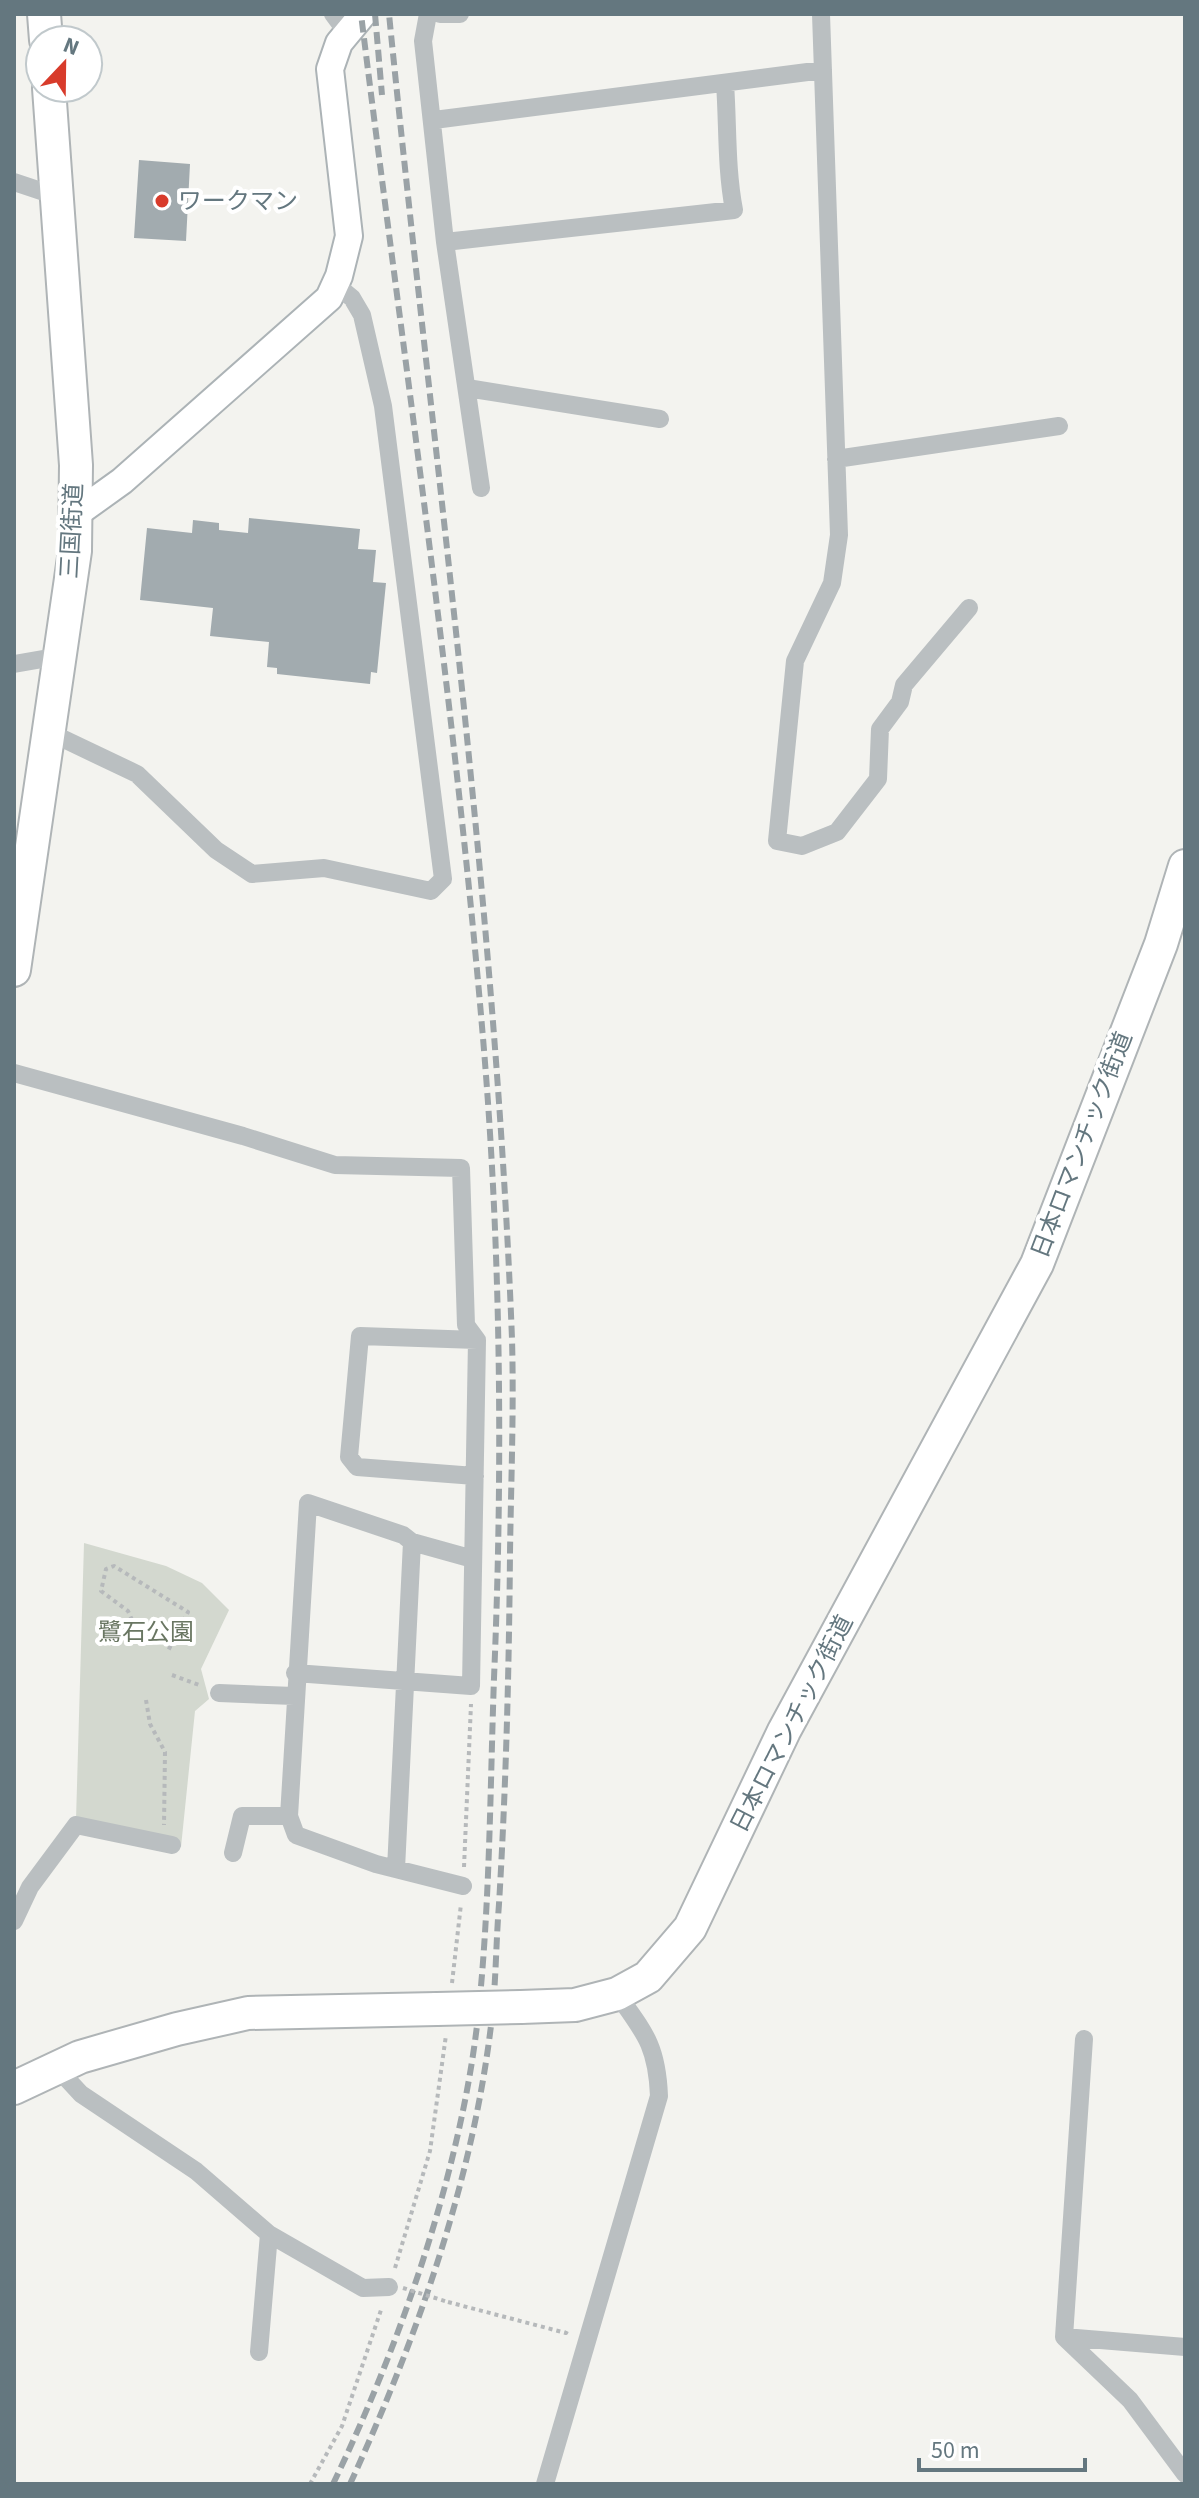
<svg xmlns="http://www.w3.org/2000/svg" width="1199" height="2498" font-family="'Source Sans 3','Noto Sans JP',sans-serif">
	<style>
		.green { fill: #d3d8cf }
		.building { fill: #a2abaf }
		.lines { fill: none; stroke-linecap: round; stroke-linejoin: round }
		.secondary-casing { stroke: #acb3b6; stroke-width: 30 }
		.highway-casing { stroke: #afb4b6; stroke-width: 36 }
		.path { stroke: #b6b9bb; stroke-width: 4; stroke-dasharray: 4 4; stroke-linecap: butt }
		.street { stroke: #babfc1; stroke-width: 18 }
		.secondary { stroke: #fff; stroke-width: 26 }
		.highway { stroke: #fff; stroke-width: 32 }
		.rail { stroke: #9aa2a6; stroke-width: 6; stroke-dasharray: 12 6; stroke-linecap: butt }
		.highway-bridge-casing { stroke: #afb4b6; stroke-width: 36; stroke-linecap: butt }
		.path-bridge { stroke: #b6b9bb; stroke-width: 4; stroke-dasharray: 4 4; stroke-linecap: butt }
		.highway-bridge { stroke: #fff; stroke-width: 32 }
		.poi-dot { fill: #d83b2b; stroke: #fff; stroke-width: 3 }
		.labels { text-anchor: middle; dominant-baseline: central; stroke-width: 8; stroke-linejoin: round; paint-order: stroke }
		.poi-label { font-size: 24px; fill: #64777f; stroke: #fff; text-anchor: start }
		.street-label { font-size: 24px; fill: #64777f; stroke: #fff }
		.park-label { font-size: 24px; fill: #697662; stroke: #fff }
	</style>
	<rect width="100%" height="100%" fill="#f3f3ef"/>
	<path class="green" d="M 84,1543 L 166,1566 L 202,1583 L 229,1610 L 201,1669 L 209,1699 L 195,1711 L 181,1847 L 76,1820 Z"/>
	<path class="building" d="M 139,160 L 190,164 L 186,241 L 134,238 Z
		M 249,518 L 360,529 L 358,549 L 376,550 L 373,582 L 386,583 L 377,673 L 371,672 L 370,684 L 277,674 L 277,668 L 267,667 L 269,642 L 210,636 L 213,608 L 140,600 L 147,528 L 192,533 L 193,520 L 219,523 L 219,530 L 248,533 Z"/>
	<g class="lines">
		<defs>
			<path id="secondary" d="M 76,514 L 122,481 L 329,298 L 339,276 L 349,236 L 330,69 L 339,43 L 363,14"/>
			<path id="highway" d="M 44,14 L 46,40
				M 14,970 L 75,551 L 76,465 L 49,88
				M 521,2007 L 575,2005 L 617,1994 L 648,1977 L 690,1928 L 784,1731 L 1037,1264 L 1161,944 L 1185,866
				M 14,2088 L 80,2057 L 177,2029 L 248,2013 L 437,2009"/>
		</defs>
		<use href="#secondary" class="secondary-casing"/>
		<use href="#highway" class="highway-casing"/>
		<path class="path" d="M 142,1642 L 128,1611 L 101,1591 L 106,1569 L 114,1566 L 188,1612 L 168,1651
			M 172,1675 L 202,1686
			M 146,1700 L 150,1724 L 165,1752 L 164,1825
			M 464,1867 L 471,1704
			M 452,1983 L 461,1904
			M 395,2268 L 430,2151 L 446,2035
			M 448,2302 L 566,2333 L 568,2329
			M 310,2484 L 342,2426 L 382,2307"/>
		<path class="street" d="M 333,14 L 347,33
			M 428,14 L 423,41 L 445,242 L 481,488
			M 440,14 L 460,14
			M 821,14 L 839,535 L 832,583 L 795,661 L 777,841 L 802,846 L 837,832 L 878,779 L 880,729 L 900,702 L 904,685 L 969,608
			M 434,120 L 823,70
			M 14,182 L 56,196
			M 445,242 L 734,210 C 726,168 728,126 725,83
			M 467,388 L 660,419
			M 836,459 L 1059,426
			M 14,664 L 60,656
			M 49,732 L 137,774 L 216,850 L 252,874 L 324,868 L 431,891 L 443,879 L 383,406 L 362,315 L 352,298 L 335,284
			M 14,1073 L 243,1136 L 335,1165 L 461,1168 L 466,1325 L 477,1340 L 471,1686 L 295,1673
			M 475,1476 L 357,1467 L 349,1457 L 360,1336 L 477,1340
			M 412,1542 L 473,1559
			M 219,1693 L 294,1696
			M 233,1853 L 242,1816 L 289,1816
			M 396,1869 L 412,1542 L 403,1535 L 308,1503 L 289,1816 L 296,1835 L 376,1864 L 463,1886
			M 14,1921 L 30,1887 L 76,1825 L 172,1845
			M 1084,2039 L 1064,2337 L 1130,2400 L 1185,2474
			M 56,2067 L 81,2094 L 196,2171 L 269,2234 L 363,2288 L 389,2287
			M 1064,2337 L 1185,2347
			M 259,2352 L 269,2234
			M 545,2484 L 659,2096 C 657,2046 645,2033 617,1994"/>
		<use href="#secondary" class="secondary"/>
		<use href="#highway" class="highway"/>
		<path class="rail" d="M 375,14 L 382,95
			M 333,2484 C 400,2345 461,2171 478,2017 C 490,1905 490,1791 494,1678 C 503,1466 501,1250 483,1038 C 454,695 403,355 361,14
			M 350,2484 C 417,2338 474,2178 492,2017 C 496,1980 496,1942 499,1904 C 506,1787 509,1670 510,1553 C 511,1482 514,1410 512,1339 C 495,896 433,455 389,14"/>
		<defs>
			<path id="highway-bridge" d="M 437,2009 L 521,2007"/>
		</defs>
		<use href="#highway-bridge" class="highway-bridge-casing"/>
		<path class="path-bridge" d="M 403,2288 L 448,2302"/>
		<use href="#highway-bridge" class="highway-bridge"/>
	</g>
	<circle class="poi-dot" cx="162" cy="201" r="8"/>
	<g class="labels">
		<g class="poi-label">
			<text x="178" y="201">ワークマン</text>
		</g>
		<g class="street-label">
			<text transform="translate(72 531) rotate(-87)">三国街道</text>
			<text transform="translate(1082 1145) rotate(-69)">日本ロマンチック街道</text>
			<text transform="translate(792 1724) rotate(-63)">日本ロマンチック街道</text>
		</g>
		<g class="park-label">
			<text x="146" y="1632">鷺石公園</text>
		</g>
	</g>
	<rect width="1199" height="2498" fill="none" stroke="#64777f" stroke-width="32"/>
	<g transform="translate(64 64) rotate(22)"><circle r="38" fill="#ffffff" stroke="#c1c9cc" stroke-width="2"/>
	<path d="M0-6L14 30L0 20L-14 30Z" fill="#d83b2b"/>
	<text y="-12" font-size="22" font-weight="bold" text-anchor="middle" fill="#64777f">N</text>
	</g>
	<path d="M919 2458v12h166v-12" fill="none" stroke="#64777f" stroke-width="4"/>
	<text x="931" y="2458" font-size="24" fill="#64777f" stroke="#ffffff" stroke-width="6" paint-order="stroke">50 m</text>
</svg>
